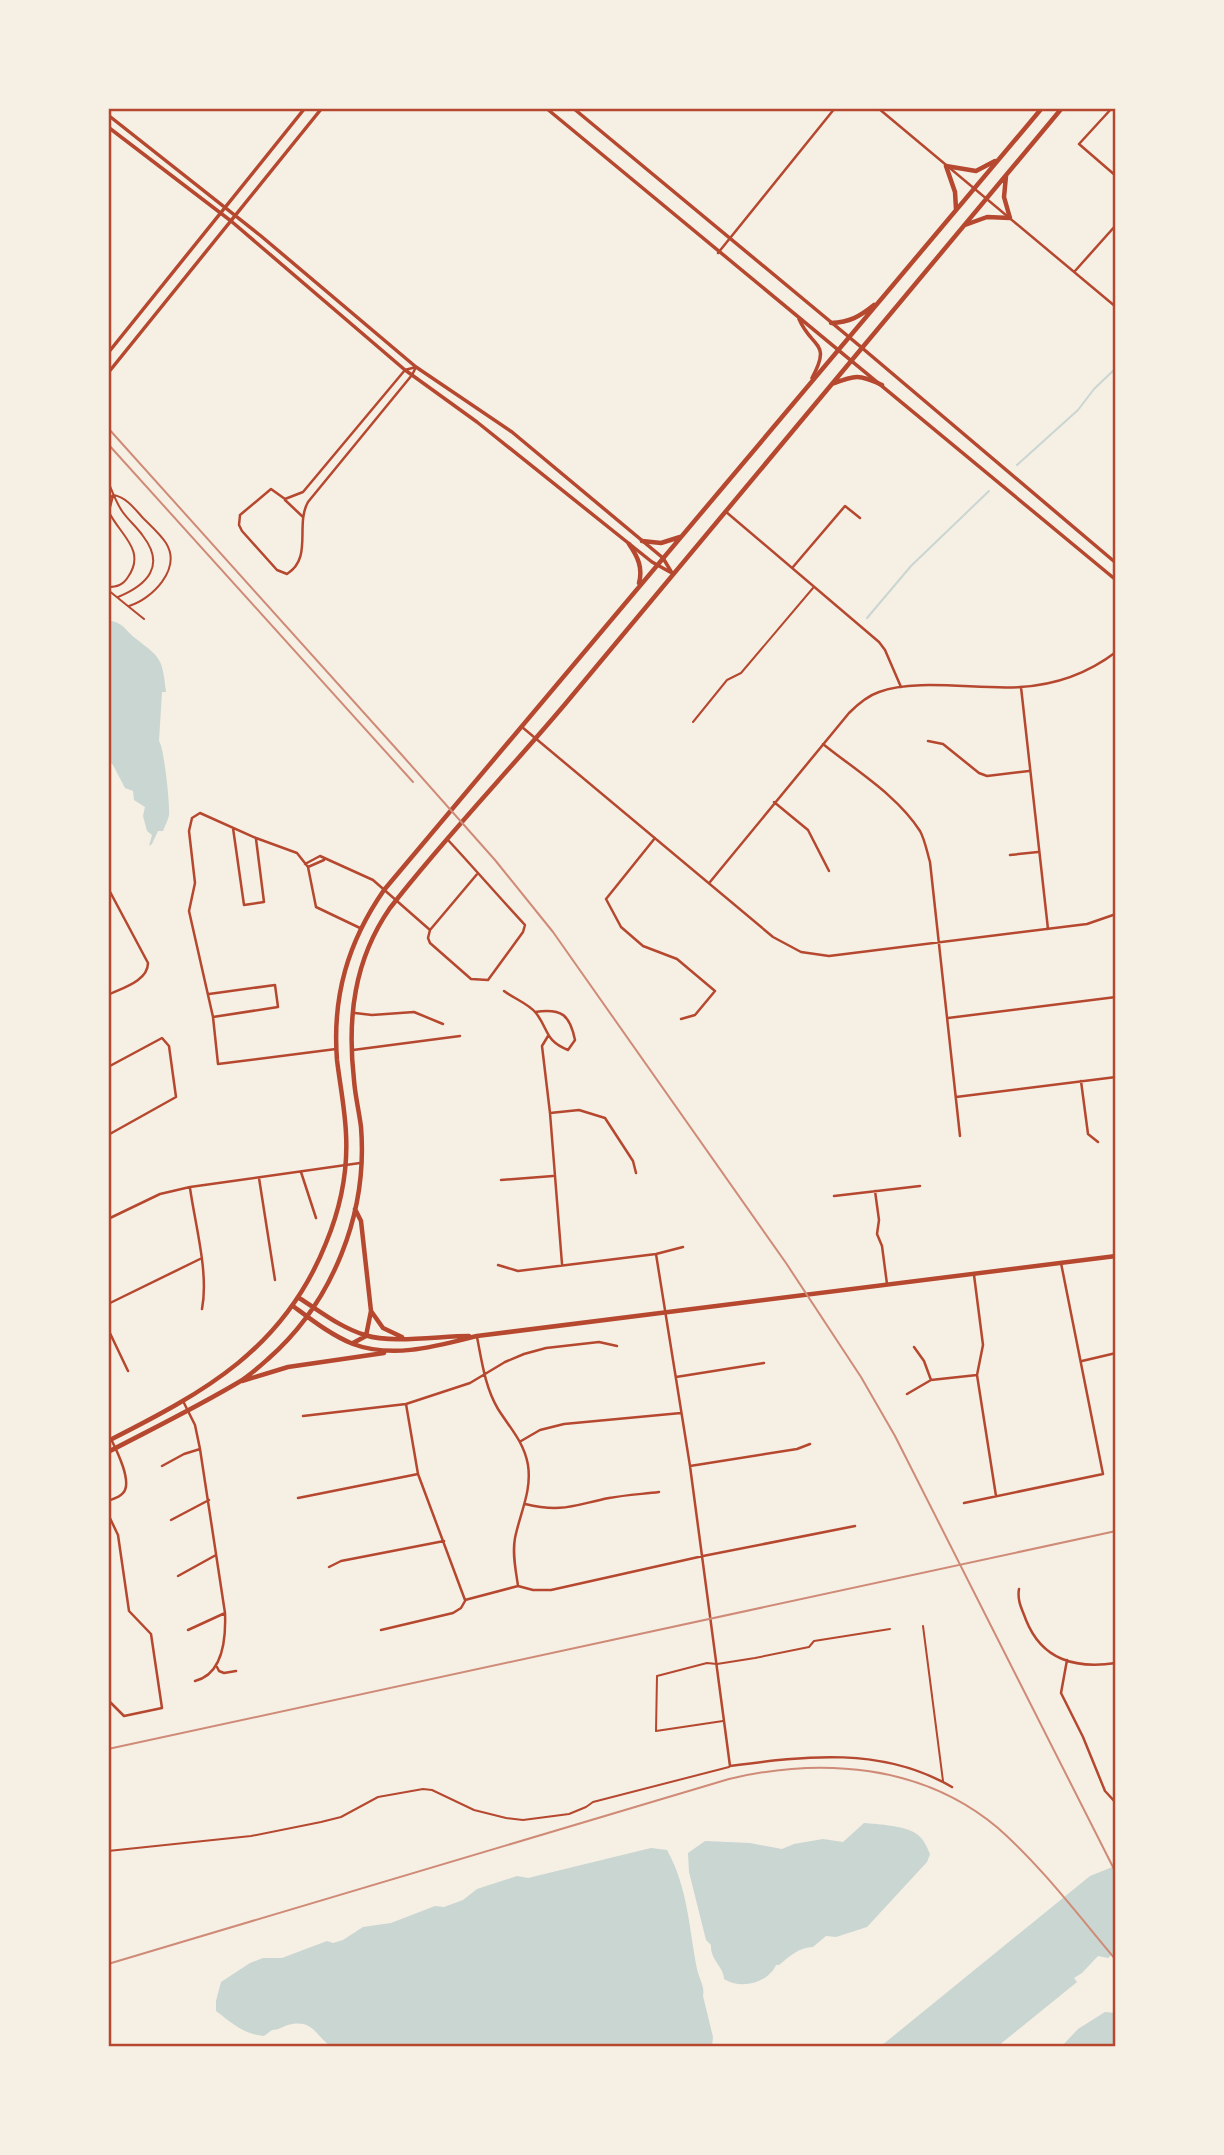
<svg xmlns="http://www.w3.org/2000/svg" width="1224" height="2155" font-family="Inter,sans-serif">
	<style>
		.water { fill: #c9d6d2 }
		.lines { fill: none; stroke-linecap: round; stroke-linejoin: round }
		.stream { stroke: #c9d6d2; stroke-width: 2 }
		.service { stroke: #b5482f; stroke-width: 2 }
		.minor { stroke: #b5482f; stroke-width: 2.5 }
		.secondary { stroke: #b5482f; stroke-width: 3.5 }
		.primary { stroke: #b5482f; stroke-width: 4.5 }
		.rail { stroke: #cf8b77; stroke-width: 2 }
		.neatline { fill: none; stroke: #b5482f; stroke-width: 2.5 }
	</style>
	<rect width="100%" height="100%" fill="#f6efe4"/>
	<path class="water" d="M 108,620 C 125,624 123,628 135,638 C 162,659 162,658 166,692 L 162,692 L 159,741 C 164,747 170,804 169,815 C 168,820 165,826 163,831 L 158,831 L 152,844 L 149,846 L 152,835 L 147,831 L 143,816 L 145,807 L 134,800 L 133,791 L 125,788 L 113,765 L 109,761 Z
		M 864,1823 C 877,1824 909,1826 918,1835 C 924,1840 927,1847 930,1854 L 927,1862 L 867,1927 L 836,1937 L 826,1936 L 813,1947 C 799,1947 789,1957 779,1965 L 776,1965 C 768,1983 741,1990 724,1979 C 724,1967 710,1960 711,1945 L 706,1940 L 689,1872 L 688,1853 L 705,1841 L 750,1843 L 782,1849 L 794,1844 L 823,1839 L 843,1842 Z
		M 651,1848 L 667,1850 C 688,1888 689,1928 697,1969 C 699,1979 705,1986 703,1996 L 713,2037 L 712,2046 L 330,2046 C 314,2033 312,2019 288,2025 C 281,2027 279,2030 272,2030 L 264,2036 C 243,2034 232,2023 216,2011 L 216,2001 L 221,1982 L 250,1963 L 263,1958 L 282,1958 L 327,1941 L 333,1943 L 343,1940 L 363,1927 L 391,1923 L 435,1906 L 444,1907 L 463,1900 L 477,1889 L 517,1876 L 528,1878 Z
		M 1115,1866 L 1115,1952 L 1108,1958 L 1098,1956 L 1082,1973 L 1074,1978 L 1077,1982 L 998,2046 L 881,2046 L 1090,1876 Z
		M 1105,2012 L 1115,2013 L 1115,2046 L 1062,2046 L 1078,2029 Z"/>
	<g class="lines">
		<path class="stream" d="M 1017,465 L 1078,410 L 1094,389 L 1116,368
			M 867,618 L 911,566 L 989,491"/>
		<path class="service" d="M 108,481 C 112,491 116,502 122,511 C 128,520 137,527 143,536 C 166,566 147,585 118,597
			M 114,495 C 127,498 134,508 143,518 C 151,526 160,534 166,543 C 182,569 152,599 129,606
			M 108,500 L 113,495
			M 108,587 C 117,587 123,585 128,577 C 147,550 119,534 109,512 L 113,496
			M 108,590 L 144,619
			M 693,722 L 727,680 L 741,673 L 813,588
			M 923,1626 L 943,1781
			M 723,1721 L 656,1731 L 657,1676 L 707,1663 L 717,1664 L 755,1658 L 809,1647 L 814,1641 L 890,1629
			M 108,1851 L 251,1836 L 321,1822 L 341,1817 L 378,1797 L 423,1789 L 432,1790 L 474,1810 L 506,1818 L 523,1820 L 569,1814 L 586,1807 L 593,1802 L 729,1767"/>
		<path class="minor" d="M 878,108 L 1116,307
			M 1112,108 L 1079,144 L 1116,176
			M 718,253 L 835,108
			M 1075,271 L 1116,225
			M 416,367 L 412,375 L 308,502 C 295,525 313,558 287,574 L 277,570 L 242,531 L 239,525 L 240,515 L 271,489 L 285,499 L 303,492 L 405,370 Z
			M 285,500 L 303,517
			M 725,511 L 879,642 L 885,650 L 901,687
			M 793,567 L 845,506 L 860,518
			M 1021,687 L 1048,929
			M 522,727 L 773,937 L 801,952 L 829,956 L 1087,924 L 1116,914
			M 928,741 L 943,744 L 979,773 L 987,776 L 1029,771
			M 823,744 C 855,770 897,795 920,831 C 925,840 927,852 930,862 L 960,1136
			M 774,802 L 808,830 L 829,871
			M 233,828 L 244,905 L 264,902 L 256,839
			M 655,838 L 606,899 L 621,927 L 643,946 L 677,959 L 715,991 L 695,1015 L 681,1019
			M 448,840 C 474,868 499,897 525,925 L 523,932 L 488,980 L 471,979 L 430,943 L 428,938 L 430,930 L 478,873
			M 1010,855 L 1038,852
			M 305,864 L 320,856 L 373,880 L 430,930
			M 308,867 L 324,860
			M 710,882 L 849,713 C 858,704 867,696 879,692 C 915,678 980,690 1020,687 C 1056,685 1087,674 1116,652
			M 108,888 L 148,963 C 148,981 122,988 108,995
			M 504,991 C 513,998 529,1004 536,1013 C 549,1030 545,1041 568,1050 L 575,1040 C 570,1015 562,1008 535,1012
			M 209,994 L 275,985 L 278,1007 L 213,1017
			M 355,1013 L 372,1015 L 414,1012 L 443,1024
			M 948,1018 L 1116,997
			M 548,1036 L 542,1046 L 550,1113 L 562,1264
			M 336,1049 L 218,1064 L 213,1017 L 189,911 L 195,883 L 189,831 L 192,818 L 200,813 L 256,838 L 297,853 L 308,867 L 316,907 L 360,928
			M 353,1050 L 460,1036
			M 108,1067 L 162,1038 L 169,1046 L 176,1097 L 108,1135
			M 1081,1081 L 1088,1134 L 1098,1142
			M 956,1097 L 1116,1077
			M 550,1113 L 579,1110 L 605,1118 L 633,1161 L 636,1173
			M 301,1172 L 316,1218
			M 259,1178 L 275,1280
			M 501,1180 L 553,1176
			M 190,1188 C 195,1224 209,1273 202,1309
			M 875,1191 L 879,1220 L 877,1234 L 882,1246 L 887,1284
			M 834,1196 L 920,1186
			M 108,1219 L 160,1194 L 190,1187 L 360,1163
			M 656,1254 L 690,1466 L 730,1766 C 806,1756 882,1746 952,1787
			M 498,1265 L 518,1271 L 656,1254 L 683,1247
			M 974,1275 L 983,1345 L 977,1375 L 996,1496
			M 108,1304 L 200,1259
			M 108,1329 L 128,1371
			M 477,1337 C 482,1362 485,1387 498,1409 C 510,1428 524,1442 528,1465 C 532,1491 520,1513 515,1538 C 512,1554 516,1571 518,1586
			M 914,1347 L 924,1361 L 931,1380
			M 1082,1361 L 1116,1353
			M 676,1377 L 764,1363
			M 907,1394 L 931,1380 L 977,1375
			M 183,1401 L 195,1425 L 200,1449 L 225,1613 C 226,1638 224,1674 195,1681
			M 406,1404 L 418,1474 L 465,1600
			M 303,1416 L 406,1404 L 470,1383 L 505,1362 L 524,1354 L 546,1348 L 599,1342 L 617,1346
			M 521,1441 L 540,1430 L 564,1424 L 681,1413
			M 162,1466 L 184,1454 L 200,1449
			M 690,1466 L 797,1449 L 810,1444
			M 298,1498 L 418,1474
			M 108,1501 C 113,1499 120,1497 123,1493 C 133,1483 117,1451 111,1439
			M 964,1503 L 1103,1474 L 1061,1263
			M 525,1504 C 562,1513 574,1505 609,1498 C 625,1495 643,1494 659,1492
			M 108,1514 L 118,1535 L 129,1611 L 151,1634 L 162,1708 L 124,1716 L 108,1700
			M 171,1520 L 209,1500
			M 329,1567 L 341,1561 L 444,1541
			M 178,1576 L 216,1555
			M 1019,1589 C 1017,1601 1022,1609 1026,1620 C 1042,1660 1075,1669 1116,1663
			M 465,1600 L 518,1586 L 533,1590 L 551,1590 L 703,1556 L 855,1526
			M 188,1630 L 225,1613
			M 381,1630 L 453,1613 L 461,1608 L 465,1601
			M 1067,1660 L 1061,1693 L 1083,1737 L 1105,1791 L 1116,1803
			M 217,1667 L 219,1671 L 224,1673 L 236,1671"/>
		<path class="secondary" d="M 546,108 L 1116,580
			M 573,108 L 861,347 L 1116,563
			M 108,115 L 261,236 L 416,367 L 512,432 L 663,558 L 672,573
			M 108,127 L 231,221 L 405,370 L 477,422 L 652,562 L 670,572
			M 799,319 C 812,349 832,341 812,378
			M 108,353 L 305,108
			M 108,373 L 322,108"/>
		<path class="primary" d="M 946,166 L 976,171 L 995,161
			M 946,166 L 955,192 L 956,209
			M 965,225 L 987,217 L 1010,218 L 1004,197 L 1006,176
			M 831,323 C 850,322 859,317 874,305
			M 832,384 C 855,375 859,374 882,385
			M 642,541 L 661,543 L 680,537
			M 629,544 C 638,557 643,568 639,583
			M 299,1298 C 320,1311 341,1328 365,1335 C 391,1344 440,1336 469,1336
			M 293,1306 C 312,1320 331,1335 353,1344 C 393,1359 437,1346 477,1336 L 1116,1256
			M 371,1311 L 383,1328 L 402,1337
			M 353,1343 L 366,1336 L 371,1311 L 361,1221 L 355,1209
			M 242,1381 L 288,1367 L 384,1353
			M 108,1441 C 205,1392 284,1349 326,1243 C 340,1209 348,1170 346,1134 C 345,1109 340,1085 337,1060 C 332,996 348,942 384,890 L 1042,108
			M 108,1452 C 152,1429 197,1407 239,1382 C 249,1376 259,1367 268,1359 C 333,1302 368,1213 361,1127 C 359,1111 355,1095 354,1080 C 347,1018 354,960 390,908 C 445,837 508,772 566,703 C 730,504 897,307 1062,108"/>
		<path class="rail" d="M 108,428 L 401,754 L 495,860 L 553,932 L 786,1263 L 861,1377 L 895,1436 L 1116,1873
			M 108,444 L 413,782
			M 108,1749 L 1116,1531
			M 108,1964 L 729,1779 C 821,1757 922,1764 998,1828 C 1042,1867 1078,1915 1116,1960"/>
	</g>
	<rect width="1224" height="2155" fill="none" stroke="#f6efe4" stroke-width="220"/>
	<rect x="110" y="110" width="1004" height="1935" class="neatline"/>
</svg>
